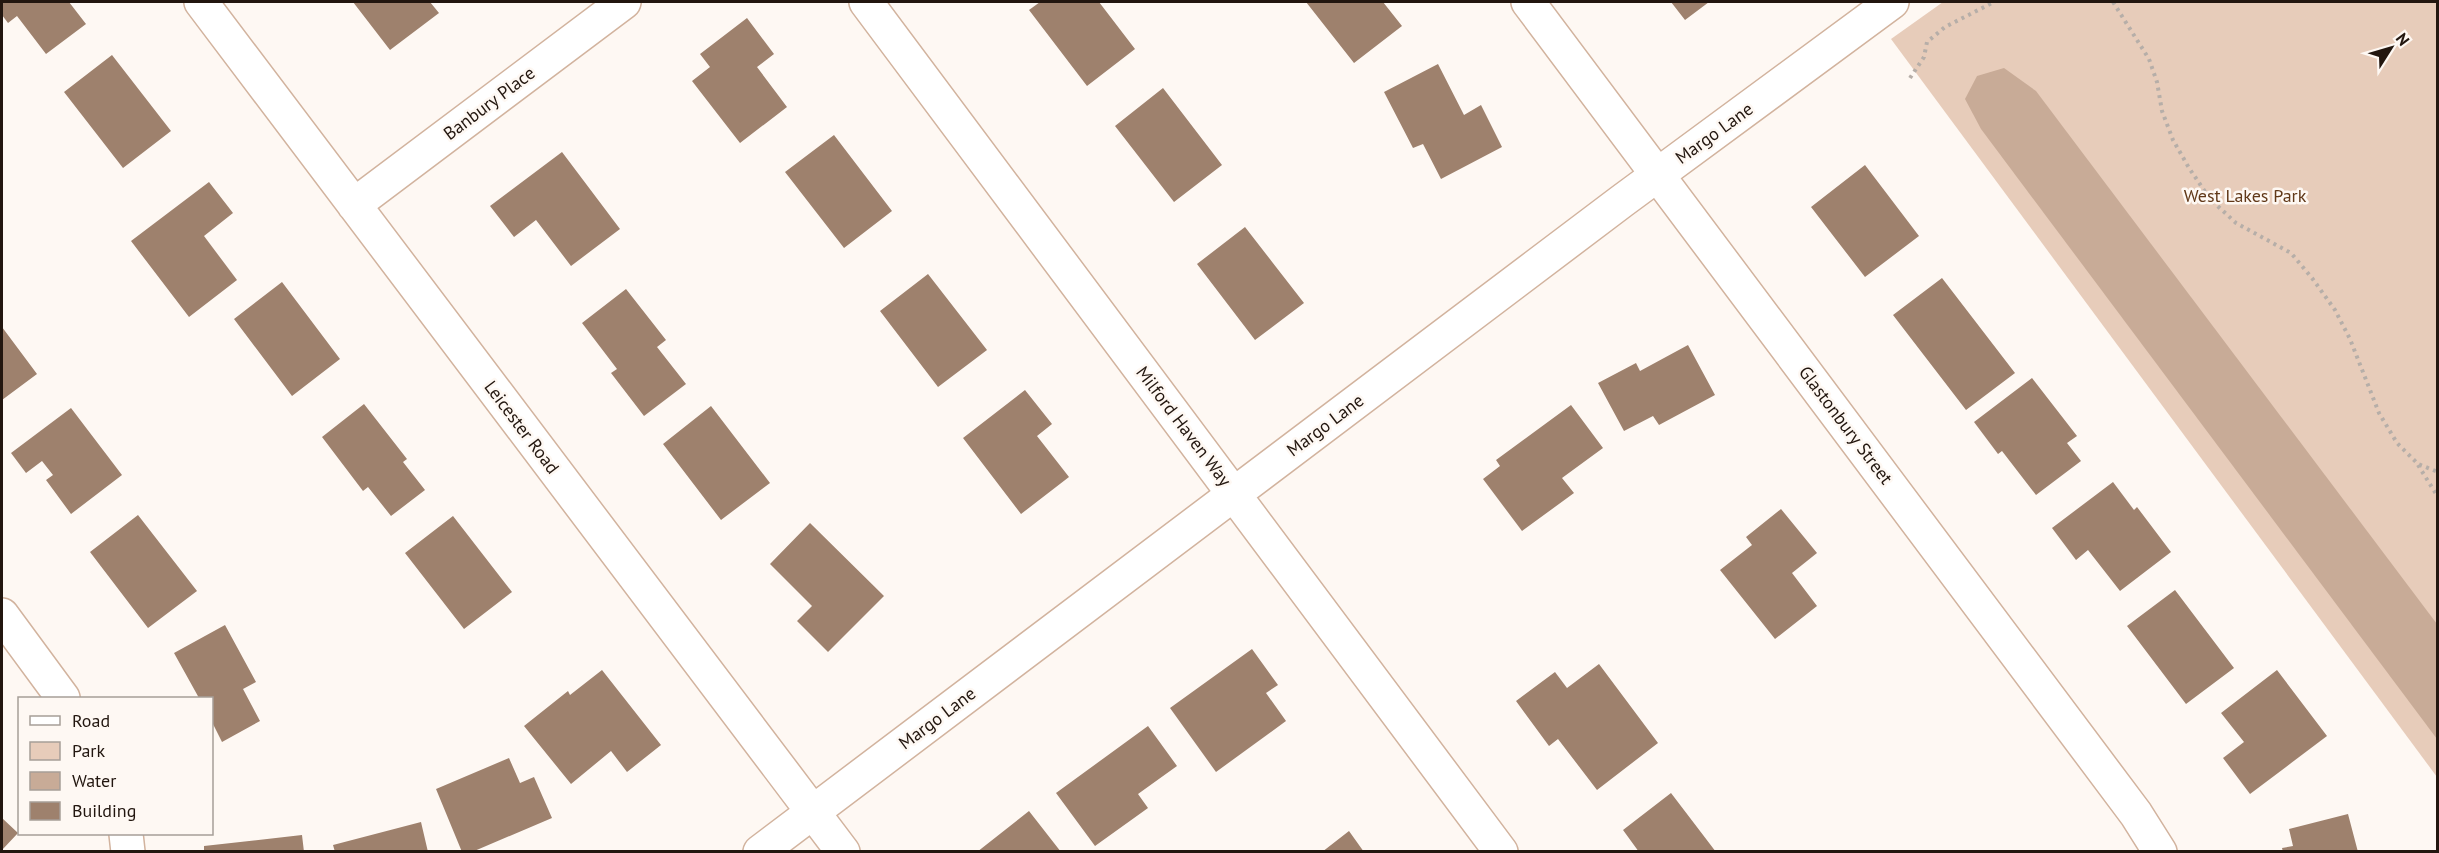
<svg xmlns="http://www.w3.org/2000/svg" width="2439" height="853" font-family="'PT Sans',sans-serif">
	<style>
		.green { fill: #e7ccba }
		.water { fill: #c8ab97 }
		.building { fill: #9e816d }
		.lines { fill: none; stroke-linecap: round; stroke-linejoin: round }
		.minor-casing { stroke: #d2b39e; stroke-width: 36 }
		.path { stroke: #b6aea8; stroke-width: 4; stroke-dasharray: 3 4.5; stroke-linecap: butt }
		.minor { stroke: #fff; stroke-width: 33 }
		.labels { text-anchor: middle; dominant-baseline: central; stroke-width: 5; stroke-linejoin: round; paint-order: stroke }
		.street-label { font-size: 18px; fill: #22160f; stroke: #fef8f3 }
		.park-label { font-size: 18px; fill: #613818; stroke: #fef8f3 }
	</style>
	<rect width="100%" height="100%" fill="#fef8f3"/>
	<path class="green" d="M 1943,2 L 2437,2 L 2437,777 L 1891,39 Z"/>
	<path class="water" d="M 2004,68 L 2036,91 L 2437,624 L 2437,739 L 1981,129 L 1965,99 L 1977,76 Z"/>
	<path class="building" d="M 2,2 L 69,2 L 86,24 L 46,54 L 17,16 L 8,23 L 2,15 Z
		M 353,2 L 430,2 L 439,13 L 390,50 Z
		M 1040,2 L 1099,2 L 1135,49 L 1087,86 L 1029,10 Z
		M 1306,2 L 1383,2 L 1402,26 L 1354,63 Z
		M 1671,2 L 1709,2 L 1685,20 Z
		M 747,18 L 774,54 L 757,67 L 787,107 L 740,143 L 692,81 L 710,67 L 700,54 Z
		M 112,55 L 171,131 L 123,168 L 64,92 Z
		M 1438,64 L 1464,115 L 1481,105 L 1502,147 L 1441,179 L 1423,144 L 1413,148 L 1384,92 Z
		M 1163,88 L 1222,165 L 1174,202 L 1115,126 Z
		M 834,135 L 892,211 L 844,248 L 785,172 Z
		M 562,152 L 620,229 L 571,266 L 536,220 L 514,237 L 490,206 Z
		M 1865,165 L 1919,236 L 1865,277 L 1811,207 Z
		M 209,182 L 233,213 L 204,236 L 237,280 L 189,317 L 131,241 Z
		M 1245,227 L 1304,303 L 1255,340 L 1197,264 Z
		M 928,274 L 987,350 L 938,387 L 880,311 Z
		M 1942,278 L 2015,373 L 1966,410 L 1893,315 Z
		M 282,282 L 340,359 L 292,396 L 234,319 Z
		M 626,289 L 666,340 L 657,347 L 686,384 L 644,416 L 611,373 L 617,369 L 582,323 Z
		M 2,327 L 37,374 L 2,400 Z
		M 1688,345 L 1715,395 L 1659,425 L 1653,416 L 1624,431 L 1598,383 L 1636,363 L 1640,371 Z
		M 2032,378 L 2077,436 L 2067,443 L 2081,461 L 2036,495 L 2002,451 L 1998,454 L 1974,422 Z
		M 1025,390 L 1052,424 L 1037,436 L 1069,477 L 1021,514 L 963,438 Z
		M 364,404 L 407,459 L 403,462 L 425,490 L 391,516 L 368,487 L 363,491 L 322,437 Z
		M 1571,405 L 1603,448 L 1562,478 L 1574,493 L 1522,531 L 1483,479 L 1500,466 L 1496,460 Z
		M 711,406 L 770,483 L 721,520 L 663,444 Z
		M 71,408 L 122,475 L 71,514 L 46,480 L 53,475 L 42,461 L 26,473 L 11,453 Z
		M 2113,482 L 2134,510 L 2137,507 L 2171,552 L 2120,591 L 2088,550 L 2076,560 L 2052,528 Z
		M 1781,509 L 1817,553 L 1792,573 L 1817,606 L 1775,639 L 1720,570 L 1752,545 L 1746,537 Z
		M 138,515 L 197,591 L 148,628 L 90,552 Z
		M 453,516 L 512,592 L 464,629 L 405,553 Z
		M 810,523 L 884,596 L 828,652 L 797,621 L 812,606 L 770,564 Z
		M 2175,590 L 2234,668 L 2186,704 L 2127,626 Z
		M 225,625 L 256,682 L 243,689 L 260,721 L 222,742 L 212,722 L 212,698 L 199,698 L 174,653 Z
		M 1252,649 L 1278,685 L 1266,693 L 1286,721 L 1216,772 L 1170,708 Z
		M 1599,664 L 1658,743 L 1597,790 L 1558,739 L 1549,746 L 1516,701 L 1555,672 L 1567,688 Z
		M 602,670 L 661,745 L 627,772 L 611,751 L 571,784 L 524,726 L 568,691 L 570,695 Z
		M 2277,670 L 2327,736 L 2250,794 L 2223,758 L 2244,742 L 2221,713 Z
		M 1148,726 L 1177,766 L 1138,794 L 1148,808 L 1095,846 L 1056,793 Z
		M 509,758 L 520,783 L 534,777 L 552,818 L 472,852 L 462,852 L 436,789 Z
		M 1671,793 L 1716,852 L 1639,852 L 1623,830 Z
		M 1029,811 L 1061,852 L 977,852 Z
		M 2348,814 L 2358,852 L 2283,852 L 2282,848 L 2293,846 L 2289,829 Z
		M 2,818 L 18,833 L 2,850 Z
		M 421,822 L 428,852 L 335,852 L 333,845 Z
		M 1349,831 L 1364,852 L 1322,852 Z
		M 302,835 L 304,852 L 204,852 L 204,846 Z"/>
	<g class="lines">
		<defs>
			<path id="minor" d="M 201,2 L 843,852
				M 866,2 L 1501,852
				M 1528,2 L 2136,814 L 2160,852
				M 354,205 L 624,2
				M 2,615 L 63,698
				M 126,834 L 128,852
				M 760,852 L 1622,201 L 1892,2"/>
		</defs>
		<use href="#minor" class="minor-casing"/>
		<path class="path" d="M 2113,2 L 2149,59 L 2157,82 L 2162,111 L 2173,140 L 2189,168 L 2210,199 L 2236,223 L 2291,253 L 2312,278 L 2335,310 L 2350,339 L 2379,413 L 2397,443 L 2418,464 L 2438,472
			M 1910,78 L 1924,57 L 1927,42 L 1945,27 L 1994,2
			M 2418,465 L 2438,497"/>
		<use href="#minor" class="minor"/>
	</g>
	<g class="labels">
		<g class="street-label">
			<text transform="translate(489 103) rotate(-37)">Banbury Place</text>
			<text transform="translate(1714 133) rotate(-36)">Margo Lane</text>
			<text transform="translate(1325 425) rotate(-37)">Margo Lane</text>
			<text transform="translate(1846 425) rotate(53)">Glastonbury Street</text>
			<text transform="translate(1184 426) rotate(53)">Milford Haven Way</text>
			<text transform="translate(522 427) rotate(53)">Leicester Road</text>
			<text transform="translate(937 718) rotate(-37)">Margo Lane</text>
		</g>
		<g class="park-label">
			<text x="2245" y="195">West Lakes Park</text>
		</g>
	</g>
	<rect width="2439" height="853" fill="none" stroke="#22160f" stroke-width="6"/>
	<rect x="18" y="697" width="195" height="138" fill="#fef8f3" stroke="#a69e98" stroke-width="1.5"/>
	<rect x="30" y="716" width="30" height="9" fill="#ffffff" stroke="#a69e98" stroke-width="1.5"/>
	<text x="72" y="727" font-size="18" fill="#22160f">Road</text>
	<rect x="30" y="742" width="30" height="18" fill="#e7ccba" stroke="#a69e98" stroke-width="1.5"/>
	<text x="72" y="757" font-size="18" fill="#22160f">Park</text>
	<rect x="30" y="772" width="30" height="18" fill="#c8ab97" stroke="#a69e98" stroke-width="1.5"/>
	<text x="72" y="787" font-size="18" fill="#22160f">Water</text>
	<rect x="30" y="802" width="30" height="18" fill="#9e816d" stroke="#a69e98" stroke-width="1.5"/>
	<text x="72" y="817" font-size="18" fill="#22160f">Building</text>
	<g transform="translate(2391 48) rotate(53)" stroke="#fef8f3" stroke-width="4.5" paint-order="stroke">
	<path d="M0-4.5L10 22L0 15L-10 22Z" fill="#22160f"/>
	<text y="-9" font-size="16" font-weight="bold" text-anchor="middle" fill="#22160f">N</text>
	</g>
</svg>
